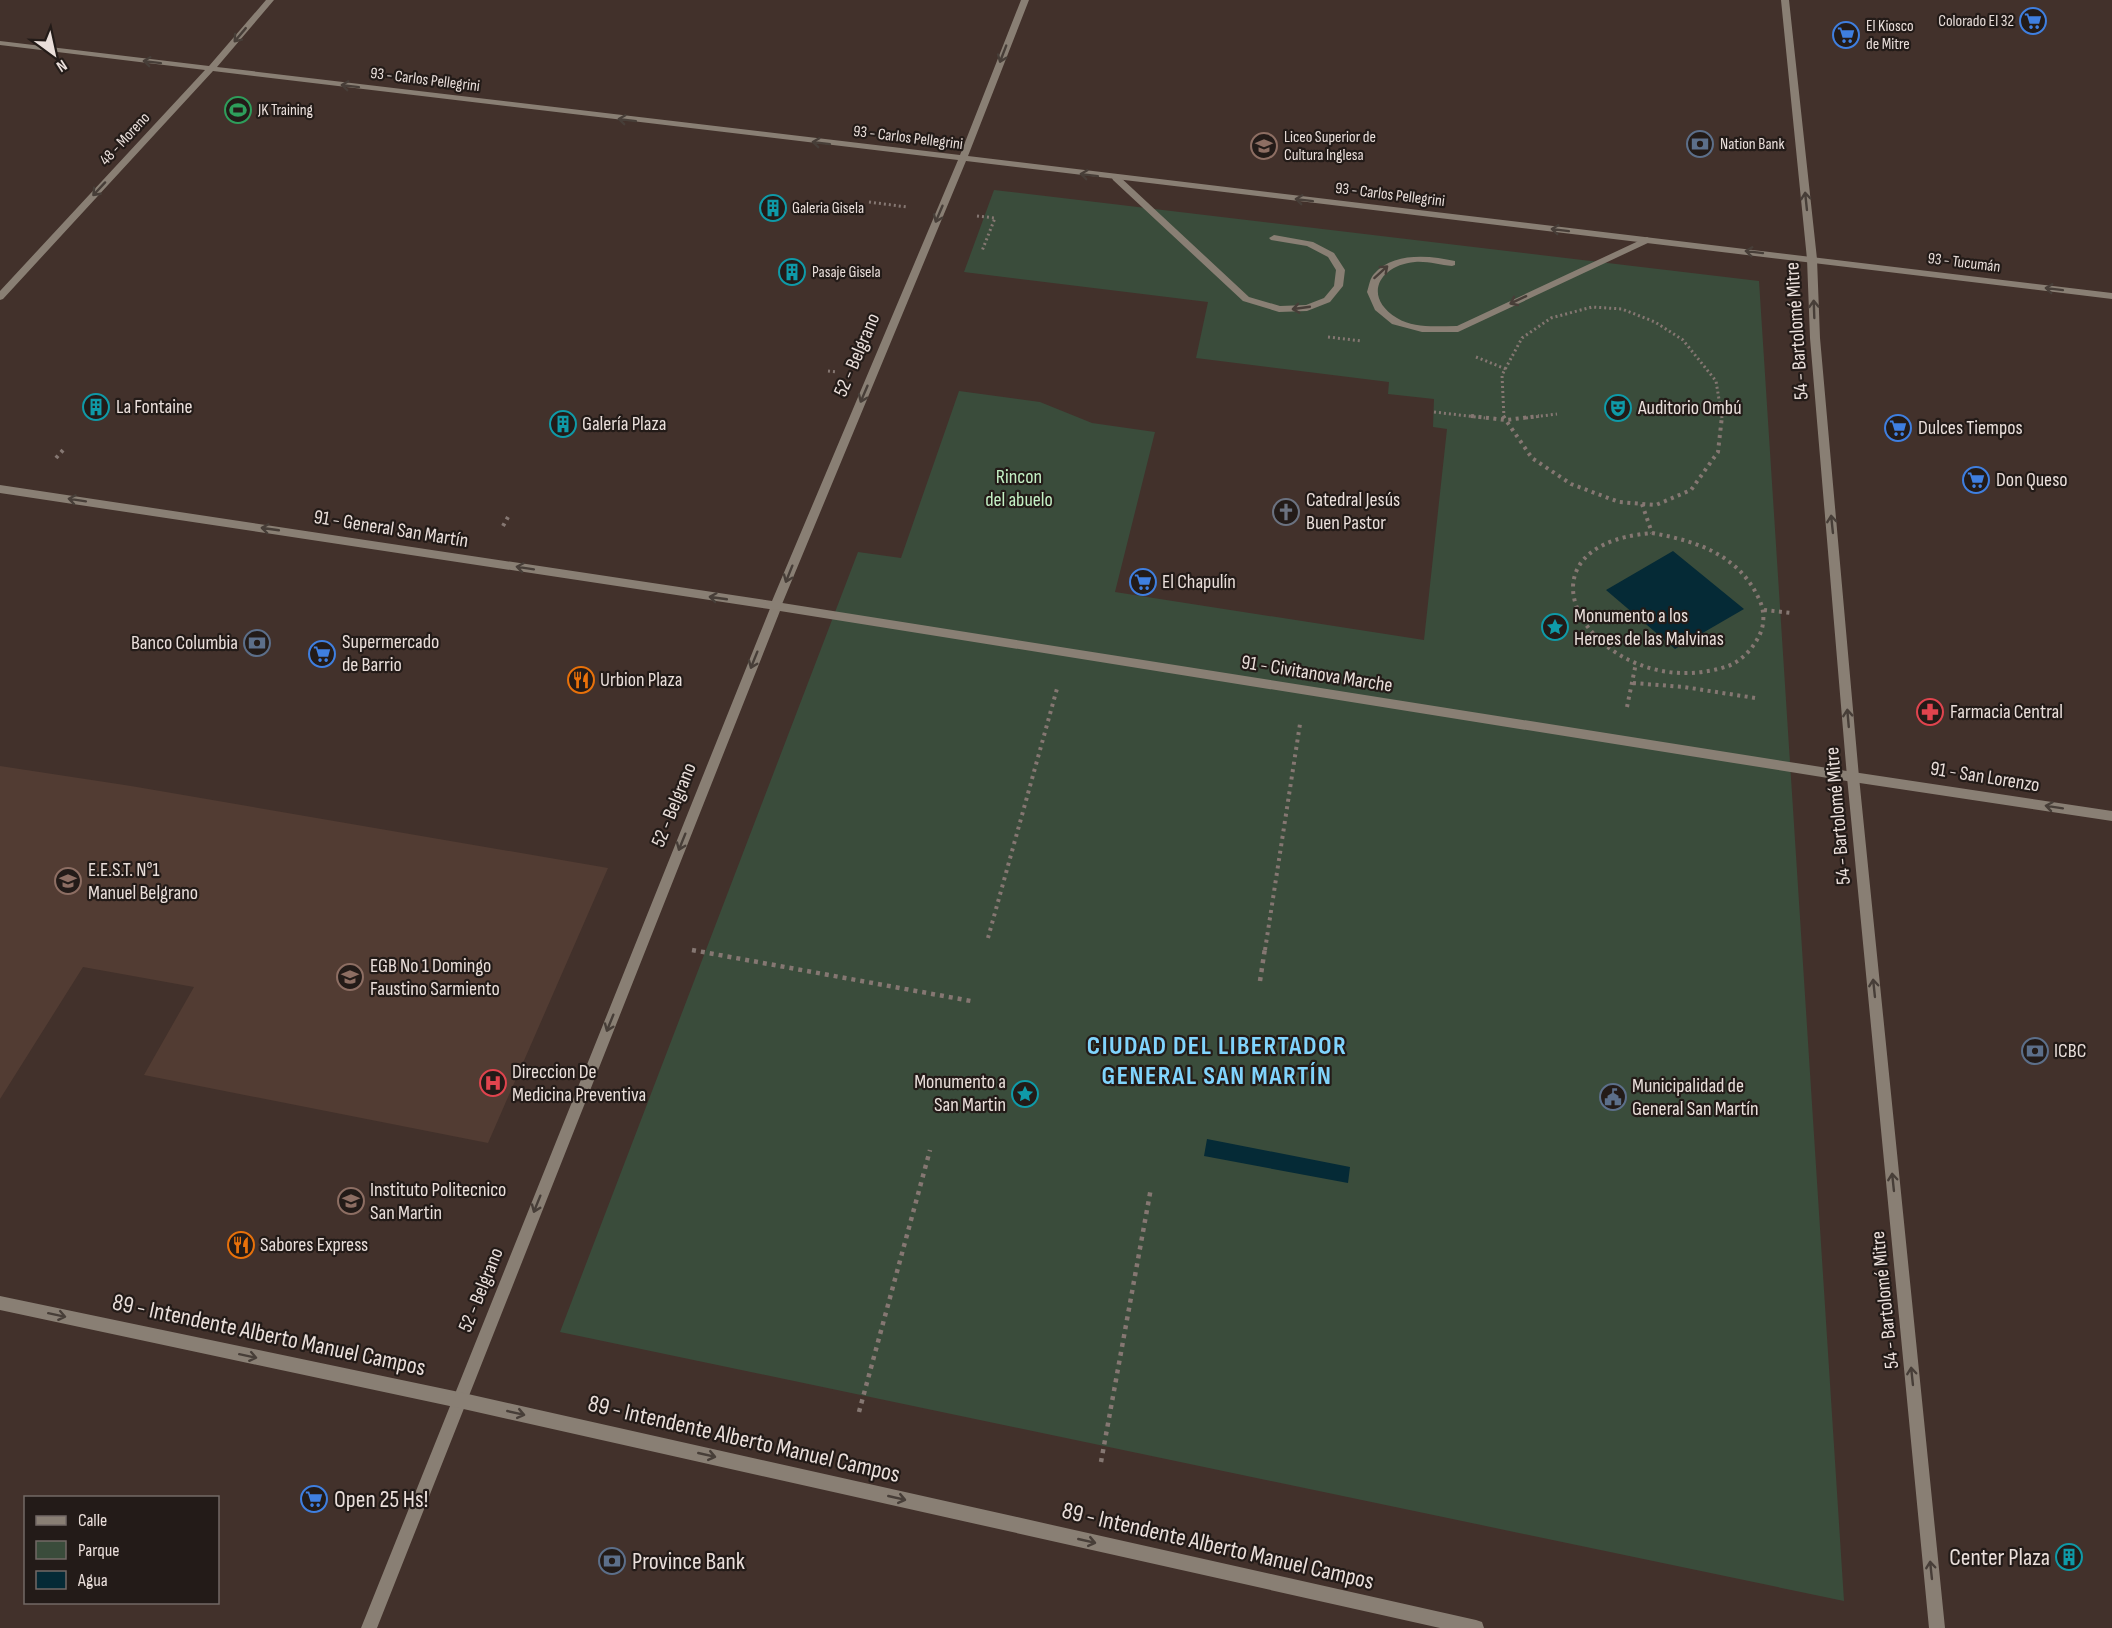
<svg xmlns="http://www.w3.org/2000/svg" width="2112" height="1628" font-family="'Sofia Sans Condensed',sans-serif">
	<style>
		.built { fill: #523c33 }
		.green { fill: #3a4c3b }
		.water { fill: #052a36 }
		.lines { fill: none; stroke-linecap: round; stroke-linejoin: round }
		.path-far2 { stroke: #857772; stroke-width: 3; stroke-dasharray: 2 3; stroke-linecap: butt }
		.path-far1 { stroke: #857772; stroke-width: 4; stroke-dasharray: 3 4.5; stroke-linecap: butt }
		.path { stroke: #857772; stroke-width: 4.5; stroke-dasharray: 4 5; stroke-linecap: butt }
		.service { fill: #897f74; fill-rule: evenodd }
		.pedestrian { fill: #897f74; fill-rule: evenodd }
		.minor { fill: #897f74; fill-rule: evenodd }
		.tertiary { fill: #897f74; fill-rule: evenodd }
		.oneway { stroke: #473e38 }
		.labels { text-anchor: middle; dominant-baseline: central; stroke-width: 4.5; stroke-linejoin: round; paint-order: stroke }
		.far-poi-label { font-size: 16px; fill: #eadfdb; stroke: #231b18; text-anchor: start }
		.far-street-label { font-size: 16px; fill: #eadfdb; stroke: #231b18 }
		.street-label { font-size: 20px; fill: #eadfdb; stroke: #231b18 }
		.poi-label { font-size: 20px; fill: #eadfdb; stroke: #231b18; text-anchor: start }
		.park-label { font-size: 20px; fill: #c4f1c5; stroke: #231b18 }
		.near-street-label { font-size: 24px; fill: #eadfdb; stroke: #231b18 }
		.near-poi-label { font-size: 24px; fill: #eadfdb; stroke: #231b18; text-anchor: start }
		.district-label { font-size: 26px; font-weight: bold; letter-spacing: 1.5px; fill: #80d4fd; stroke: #231b18 }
	</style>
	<rect width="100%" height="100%" fill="#42312b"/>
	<path class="built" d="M 0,766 L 131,786 L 608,868 L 488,1143 L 144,1075 L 194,987 L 83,967 L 0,1099 Z"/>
	<path class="green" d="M 994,190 L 1759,281 L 1844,1601 L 560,1332 L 858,552 L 901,558 L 959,391 L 1040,402 L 1092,423 L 1155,432 L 1115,592 L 1424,640 L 1447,429 L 1433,427 L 1434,399 L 1388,394 L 1389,382 L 1196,358 L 1208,302 L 964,272 Z"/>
	<path class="water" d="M 1673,551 L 1744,609 L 1675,649 L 1606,590 Z
		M 1207,1139 L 1350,1167 L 1348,1183 L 1204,1156 Z"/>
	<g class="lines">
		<path class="path-far2" d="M 869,202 L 907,207
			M 977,216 L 995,218 L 982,251
			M 1328,337 L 1362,341
			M 1476,357 L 1506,369
			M 828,371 L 837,372
			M 1434,412 L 1485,418
			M 1504,418 L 1502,375 L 1522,338 L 1551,318 L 1592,307 L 1622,309 L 1655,322 L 1683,340 L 1716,381 L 1722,418
			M 1526,418 L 1557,414"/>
		<path class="path-far1" d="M 1471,416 L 1506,420 L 1539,416
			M 1503,416 L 1532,458 L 1571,484 L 1619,502 L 1656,505 L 1691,490 L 1718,452 L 1722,416
			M 56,458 L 64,449
			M 1642,504 L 1652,533
			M 503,526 L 508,517
			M 1652,533 C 1697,541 1739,555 1759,599 C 1765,611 1765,626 1758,638 C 1751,651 1739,663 1725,667 C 1600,706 1495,546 1652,533 Z
			M 1764,610 L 1792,613
			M 1633,683 L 1684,687 L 1755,698
			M 1627,707 L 1636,663
			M 988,938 L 1058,685
			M 1265,950 L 1300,724"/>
		<path class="path" d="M 692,950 L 971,1001
			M 1260,981 L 1265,948
			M 859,1412 L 930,1150
			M 1101,1462 L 1151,1188"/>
		<path class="service" d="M 1116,175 L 1119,176 L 1249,297 L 1280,306 L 1306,305 L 1324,298 L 1334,286 L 1336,270 L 1328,257 L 1307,246 L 1271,240 L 1269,238 L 1274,235 L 1313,242 L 1334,253 L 1345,270 L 1343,286 L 1330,302 L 1307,311 L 1279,312 L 1243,301 L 1113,180 L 1112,178 Z
			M 1647,237 L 1652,240 L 1650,242 L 1458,332 L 1422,332 L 1392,324 L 1375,310 L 1367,292 C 1369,286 1370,278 1374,274 C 1393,252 1429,255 1455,261 L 1455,265 L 1452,266 C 1440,265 1427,261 1415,262 C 1379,265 1362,297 1397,318 C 1415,329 1437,326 1457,326 Z"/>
		<path class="pedestrian" d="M 776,602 L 1853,772 L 1857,774 L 1859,777 L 1857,780 L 1853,782 L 780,611 L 377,1628 L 361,1628 L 771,606 Z"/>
		<path class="minor" d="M 266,0 L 274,0 L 217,67 L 960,155 L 1021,0 L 1029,0 L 968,156 L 2112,293 L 2112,299 L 966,161 L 780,609 L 776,610 L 0,493 L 0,485 L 772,601 L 958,160 L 213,71 L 3,299 L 0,300 L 0,291 L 205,70 L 0,45 L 0,41 L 209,66 Z
			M 1853,772 L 2112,811 L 2112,821 L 1853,782 L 1849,780 L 1847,777 L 1849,774 Z"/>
		<path class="tertiary" d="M 1781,0 L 1789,0 L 1817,259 L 1820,338 L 1859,777 L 1945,1628 L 1929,1628 L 1847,777 L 1810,338 L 1807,259 Z
			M 0,1296 L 459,1392 L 1476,1620 L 1482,1622 L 1484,1628 L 1440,1628 L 459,1408 L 0,1310 Z"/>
	</g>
	<defs><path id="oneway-shaft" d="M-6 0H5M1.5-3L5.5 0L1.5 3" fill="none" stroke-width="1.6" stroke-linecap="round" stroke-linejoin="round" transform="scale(1.5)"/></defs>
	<g class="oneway">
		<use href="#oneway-shaft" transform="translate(240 35) rotate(130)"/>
		<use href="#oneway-shaft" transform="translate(1003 54) rotate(111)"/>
		<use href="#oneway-shaft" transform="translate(152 62) rotate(-173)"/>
		<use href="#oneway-shaft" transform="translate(350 86) rotate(-173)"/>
		<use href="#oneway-shaft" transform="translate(627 120) rotate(-173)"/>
		<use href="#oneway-shaft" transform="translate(821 143) rotate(-173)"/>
		<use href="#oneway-shaft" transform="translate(1089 175) rotate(-173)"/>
		<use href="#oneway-shaft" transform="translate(99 189) rotate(133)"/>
		<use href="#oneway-shaft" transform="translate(1304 200) rotate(-173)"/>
		<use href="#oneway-shaft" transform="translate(1806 201) rotate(-96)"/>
		<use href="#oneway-shaft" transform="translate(939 214) rotate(113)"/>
		<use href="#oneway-shaft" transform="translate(1560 230) rotate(-173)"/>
		<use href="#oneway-shaft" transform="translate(1754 252) rotate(-173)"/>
		<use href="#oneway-shaft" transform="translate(1381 272) rotate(-42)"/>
		<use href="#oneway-shaft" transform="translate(2054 289) rotate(-173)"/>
		<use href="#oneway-shaft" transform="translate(1518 300) rotate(155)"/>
		<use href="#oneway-shaft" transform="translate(1301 308) rotate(172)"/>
		<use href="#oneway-shaft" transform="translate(1814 309) rotate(-92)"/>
		<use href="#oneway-shaft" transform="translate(864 394) rotate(113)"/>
		<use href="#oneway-shaft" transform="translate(77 500) rotate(-171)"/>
		<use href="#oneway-shaft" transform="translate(1832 524) rotate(-96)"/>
		<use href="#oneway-shaft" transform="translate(270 529) rotate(-172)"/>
		<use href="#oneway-shaft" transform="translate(525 568) rotate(-171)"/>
		<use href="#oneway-shaft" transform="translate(789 574) rotate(112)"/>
		<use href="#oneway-shaft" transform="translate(718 598) rotate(-172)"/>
		<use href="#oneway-shaft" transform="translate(754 660) rotate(112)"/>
		<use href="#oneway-shaft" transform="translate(1848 718) rotate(-95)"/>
		<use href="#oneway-shaft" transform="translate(2054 807) rotate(-171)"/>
		<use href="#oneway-shaft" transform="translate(682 842) rotate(112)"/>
		<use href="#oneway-shaft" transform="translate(1874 988) rotate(-96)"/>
		<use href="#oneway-shaft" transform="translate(610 1023) rotate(112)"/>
		<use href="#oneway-shaft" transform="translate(1893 1182) rotate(-96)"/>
		<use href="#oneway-shaft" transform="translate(537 1204) rotate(112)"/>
		<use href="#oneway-shaft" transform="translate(57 1315) rotate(12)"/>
		<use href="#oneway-shaft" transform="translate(248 1356) rotate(12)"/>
		<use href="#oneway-shaft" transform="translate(1912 1376) rotate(-96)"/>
		<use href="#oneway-shaft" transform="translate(516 1413) rotate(13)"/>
		<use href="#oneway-shaft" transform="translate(707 1455) rotate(13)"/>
		<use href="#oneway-shaft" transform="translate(897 1498) rotate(13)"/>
		<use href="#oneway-shaft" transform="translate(1087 1541) rotate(13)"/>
		<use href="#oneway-shaft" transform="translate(1931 1570) rotate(-96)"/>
	</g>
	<defs>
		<symbol id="supermarket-ring" viewBox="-11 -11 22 22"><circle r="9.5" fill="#231b18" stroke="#3f7fe0" stroke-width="1.5"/><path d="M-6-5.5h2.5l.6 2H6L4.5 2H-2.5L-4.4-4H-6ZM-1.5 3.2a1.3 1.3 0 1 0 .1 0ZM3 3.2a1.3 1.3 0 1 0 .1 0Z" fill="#3f7fe0"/></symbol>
		<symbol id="stadium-ring" viewBox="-11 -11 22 22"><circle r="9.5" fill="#231b18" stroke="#2e9e5b" stroke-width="1.5"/><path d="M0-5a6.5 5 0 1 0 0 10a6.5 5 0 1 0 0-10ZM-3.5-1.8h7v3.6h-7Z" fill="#2e9e5b"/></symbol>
		<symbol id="bank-ring" viewBox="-11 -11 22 22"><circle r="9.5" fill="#231b18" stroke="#5c6f8a" stroke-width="1.5"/><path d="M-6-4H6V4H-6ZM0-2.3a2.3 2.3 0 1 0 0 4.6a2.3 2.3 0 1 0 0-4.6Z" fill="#5c6f8a"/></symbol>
		<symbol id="school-ring" viewBox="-11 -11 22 22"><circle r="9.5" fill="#231b18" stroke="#8d6e63" stroke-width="1.5"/><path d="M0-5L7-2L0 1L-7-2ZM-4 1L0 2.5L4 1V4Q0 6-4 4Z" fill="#8d6e63"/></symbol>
		<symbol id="building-ring" viewBox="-11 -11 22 22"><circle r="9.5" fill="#231b18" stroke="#0f9aa8" stroke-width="1.5"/><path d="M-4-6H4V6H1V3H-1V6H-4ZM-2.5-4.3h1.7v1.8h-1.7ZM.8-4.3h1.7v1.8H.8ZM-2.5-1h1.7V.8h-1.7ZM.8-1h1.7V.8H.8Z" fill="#0f9aa8"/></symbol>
		<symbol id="theatre-ring" viewBox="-11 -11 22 22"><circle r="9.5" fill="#231b18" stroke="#0f9aa8" stroke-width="1.5"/><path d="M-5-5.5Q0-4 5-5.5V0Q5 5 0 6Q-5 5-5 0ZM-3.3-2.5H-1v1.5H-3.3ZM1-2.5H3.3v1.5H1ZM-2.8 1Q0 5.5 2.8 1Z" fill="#0f9aa8"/></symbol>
		<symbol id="church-ring" viewBox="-11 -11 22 22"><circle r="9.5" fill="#231b18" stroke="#6b7280" stroke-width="1.5"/><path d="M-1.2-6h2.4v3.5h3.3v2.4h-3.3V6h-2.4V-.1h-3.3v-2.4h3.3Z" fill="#6b7280"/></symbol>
		<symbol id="sight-ring" viewBox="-11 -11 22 22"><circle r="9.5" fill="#231b18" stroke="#0f9aa8" stroke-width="1.5"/><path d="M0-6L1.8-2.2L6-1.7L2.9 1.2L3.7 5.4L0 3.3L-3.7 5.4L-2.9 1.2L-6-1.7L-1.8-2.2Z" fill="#0f9aa8"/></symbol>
		<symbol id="restaurant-ring" viewBox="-11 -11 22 22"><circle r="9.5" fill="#231b18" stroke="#e8710a" stroke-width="1.5"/><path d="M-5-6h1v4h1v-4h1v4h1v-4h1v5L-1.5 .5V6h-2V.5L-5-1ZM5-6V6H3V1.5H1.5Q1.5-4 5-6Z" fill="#e8710a"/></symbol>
		<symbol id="pharmacy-ring" viewBox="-11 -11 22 22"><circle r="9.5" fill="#231b18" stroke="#e0444e" stroke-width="1.5"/><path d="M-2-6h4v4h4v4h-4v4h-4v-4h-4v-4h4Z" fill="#e0444e"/></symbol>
		<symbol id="university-ring" viewBox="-11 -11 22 22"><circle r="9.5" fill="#231b18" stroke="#8d6e63" stroke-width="1.5"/><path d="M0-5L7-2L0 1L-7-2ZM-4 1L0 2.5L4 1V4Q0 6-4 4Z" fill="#8d6e63"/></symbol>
		<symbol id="hospital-ring" viewBox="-11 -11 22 22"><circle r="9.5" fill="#231b18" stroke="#e0444e" stroke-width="1.5"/><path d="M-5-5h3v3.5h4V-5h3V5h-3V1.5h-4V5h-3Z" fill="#e0444e"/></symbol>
		<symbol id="civic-ring" viewBox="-11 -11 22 22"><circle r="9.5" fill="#231b18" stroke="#5c6f8a" stroke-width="1.5"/><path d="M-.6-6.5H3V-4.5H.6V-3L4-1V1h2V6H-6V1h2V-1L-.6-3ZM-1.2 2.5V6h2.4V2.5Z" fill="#5c6f8a"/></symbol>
	</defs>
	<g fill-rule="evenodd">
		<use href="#supermarket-ring" x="2018" y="6" width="30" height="30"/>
		<use href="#supermarket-ring" x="1831" y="20" width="30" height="30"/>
		<use href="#stadium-ring" x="223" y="95" width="30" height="30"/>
		<use href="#bank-ring" x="1685" y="129" width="30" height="30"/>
		<use href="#school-ring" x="1249" y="131" width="30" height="30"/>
		<use href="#building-ring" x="758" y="193" width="30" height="30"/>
		<use href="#building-ring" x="777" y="257" width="30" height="30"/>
		<use href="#building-ring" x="81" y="392" width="30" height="30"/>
		<use href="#theatre-ring" x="1603" y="393" width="30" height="30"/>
		<use href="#building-ring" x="548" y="409" width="30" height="30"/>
		<use href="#supermarket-ring" x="1883" y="413" width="30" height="30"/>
		<use href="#supermarket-ring" x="1961" y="465" width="30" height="30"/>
		<use href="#church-ring" x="1271" y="497" width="30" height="30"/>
		<use href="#supermarket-ring" x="1128" y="567" width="30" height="30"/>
		<use href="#sight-ring" x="1540" y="612" width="30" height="30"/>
		<use href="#bank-ring" x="242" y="628" width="30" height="30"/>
		<use href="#supermarket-ring" x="307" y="639" width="30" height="30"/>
		<use href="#restaurant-ring" x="566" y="665" width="30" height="30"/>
		<use href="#pharmacy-ring" x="1915" y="697" width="30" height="30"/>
		<use href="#university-ring" x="53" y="866" width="30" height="30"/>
		<use href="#school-ring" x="335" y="962" width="30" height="30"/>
		<use href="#bank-ring" x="2020" y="1036" width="30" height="30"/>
		<use href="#hospital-ring" x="478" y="1068" width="30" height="30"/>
		<use href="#sight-ring" x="1010" y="1079" width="30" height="30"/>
		<use href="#civic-ring" x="1598" y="1082" width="30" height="30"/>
		<use href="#school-ring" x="336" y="1186" width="30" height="30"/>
		<use href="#restaurant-ring" x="226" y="1230" width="30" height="30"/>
		<use href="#supermarket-ring" x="299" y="1484" width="30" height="30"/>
		<use href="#building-ring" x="2054" y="1542" width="30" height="30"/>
		<use href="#bank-ring" x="597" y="1546" width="30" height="30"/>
	</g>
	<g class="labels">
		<g class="far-poi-label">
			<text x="2014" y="21" text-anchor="end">Colorado El 32</text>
			<text x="1866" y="26">El Kiosco<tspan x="1866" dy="18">de Mitre</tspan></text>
			<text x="258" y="110">JK Training</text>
			<text x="1284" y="137">Liceo Superior de<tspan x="1284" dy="18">Cultura Inglesa</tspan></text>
			<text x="1720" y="144">Nation Bank</text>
			<text x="792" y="208">Galeria Gisela</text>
			<text x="812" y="272">Pasaje Gisela</text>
		</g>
		<g class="far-street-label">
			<text transform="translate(425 80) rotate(7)">93 - Carlos Pellegrini</text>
			<text transform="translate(908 138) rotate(7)">93 - Carlos Pellegrini</text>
			<text transform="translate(125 139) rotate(-47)">48 - Moreno</text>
			<text transform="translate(1390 195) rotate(7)">93 - Carlos Pellegrini</text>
			<text transform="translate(1964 263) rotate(7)">93 - Tucumán</text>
		</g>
		<g class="street-label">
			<text transform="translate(1797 331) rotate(-94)">54 - Bartolomé Mitre</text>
			<text transform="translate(857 355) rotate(-67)">52 - Belgrano</text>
			<text transform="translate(391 529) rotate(9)">91 - General San Martín</text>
			<text transform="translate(1317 674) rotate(9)">91 - Civitanova Marche</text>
			<text transform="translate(1985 777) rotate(9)">91 - San Lorenzo</text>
			<text transform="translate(674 805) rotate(-68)">52 - Belgrano</text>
			<text transform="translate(1838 816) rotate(-95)">54 - Bartolomé Mitre</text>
			<text transform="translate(481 1290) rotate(-68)">52 - Belgrano</text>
			<text transform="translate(1885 1300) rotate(-96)">54 - Bartolomé Mitre</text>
		</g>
		<g class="poi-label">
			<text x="116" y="407">La Fontaine</text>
			<text x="1638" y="408">Auditorio Ombú</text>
			<text x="582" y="424">Galería Plaza</text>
			<text x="1918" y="428">Dulces Tiempos</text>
			<text x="1996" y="480">Don Queso</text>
			<text x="1306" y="500">Catedral Jesús<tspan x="1306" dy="23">Buen Pastor</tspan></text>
			<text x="1162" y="582">El Chapulín</text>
			<text x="1574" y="616">Monumento a los<tspan x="1574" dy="23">Heroes de las Malvinas</tspan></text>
			<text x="342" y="642">Supermercado<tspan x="342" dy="23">de Barrio</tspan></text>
			<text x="238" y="643" text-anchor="end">Banco Columbia</text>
			<text x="600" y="680">Urbion Plaza</text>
			<text x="1950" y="712">Farmacia Central</text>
			<text x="88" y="870">E.E.S.T. N°1<tspan x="88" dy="23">Manuel Belgrano</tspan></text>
			<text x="370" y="966">EGB No 1 Domingo<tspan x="370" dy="23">Faustino Sarmiento</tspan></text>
			<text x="2054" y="1051">ICBC</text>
			<text x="512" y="1072">Direccion De<tspan x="512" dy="23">Medicina Preventiva</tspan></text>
			<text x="1006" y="1082" text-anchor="end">Monumento a<tspan x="1006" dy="23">San Martin</tspan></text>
			<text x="1632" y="1086">Municipalidad de<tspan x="1632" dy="23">General San Martín</tspan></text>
			<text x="370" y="1190">Instituto Politecnico<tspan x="370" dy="23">San Martin</tspan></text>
			<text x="260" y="1245">Sabores Express</text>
		</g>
		<g class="park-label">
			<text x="1019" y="477">Rincon<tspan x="1019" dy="23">del abuelo</tspan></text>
		</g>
		<g class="near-street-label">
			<text transform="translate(269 1335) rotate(12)">89 - Intendente Alberto Manuel Campos</text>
			<text transform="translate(744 1439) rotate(13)">89 - Intendente Alberto Manuel Campos</text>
			<text transform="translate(1218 1546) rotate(13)">89 - Intendente Alberto Manuel Campos</text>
		</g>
		<g class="near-poi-label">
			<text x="334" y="1499">Open 25 Hs!</text>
			<text x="2050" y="1557" text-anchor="end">Center Plaza</text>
			<text x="632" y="1561">Province Bank</text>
		</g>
		<g class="district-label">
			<text x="1217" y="1046">CIUDAD DEL LIBERTADOR<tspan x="1217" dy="30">GENERAL SAN MARTÍN</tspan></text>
		</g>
	</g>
	<rect x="24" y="1496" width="195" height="108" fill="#231b18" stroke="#736966" stroke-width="1.5"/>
	<rect x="36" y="1516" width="30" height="9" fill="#897f74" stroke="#736966" stroke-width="1.5"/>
	<text x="78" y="1526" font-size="18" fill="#eadfdb">Calle</text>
	<rect x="36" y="1541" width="30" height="18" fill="#3a4c3b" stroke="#736966" stroke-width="1.5"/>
	<text x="78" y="1556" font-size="18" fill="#eadfdb">Parque</text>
	<rect x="36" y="1571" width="30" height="18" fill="#052a36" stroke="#736966" stroke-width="1.5"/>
	<text x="78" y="1586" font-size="18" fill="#eadfdb">Agua</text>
	<g transform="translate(54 54) rotate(147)" stroke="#231b18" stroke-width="4.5" paint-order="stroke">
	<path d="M0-4.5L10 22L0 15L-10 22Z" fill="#eadfdb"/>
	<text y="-9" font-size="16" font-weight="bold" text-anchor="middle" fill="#eadfdb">N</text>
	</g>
</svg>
